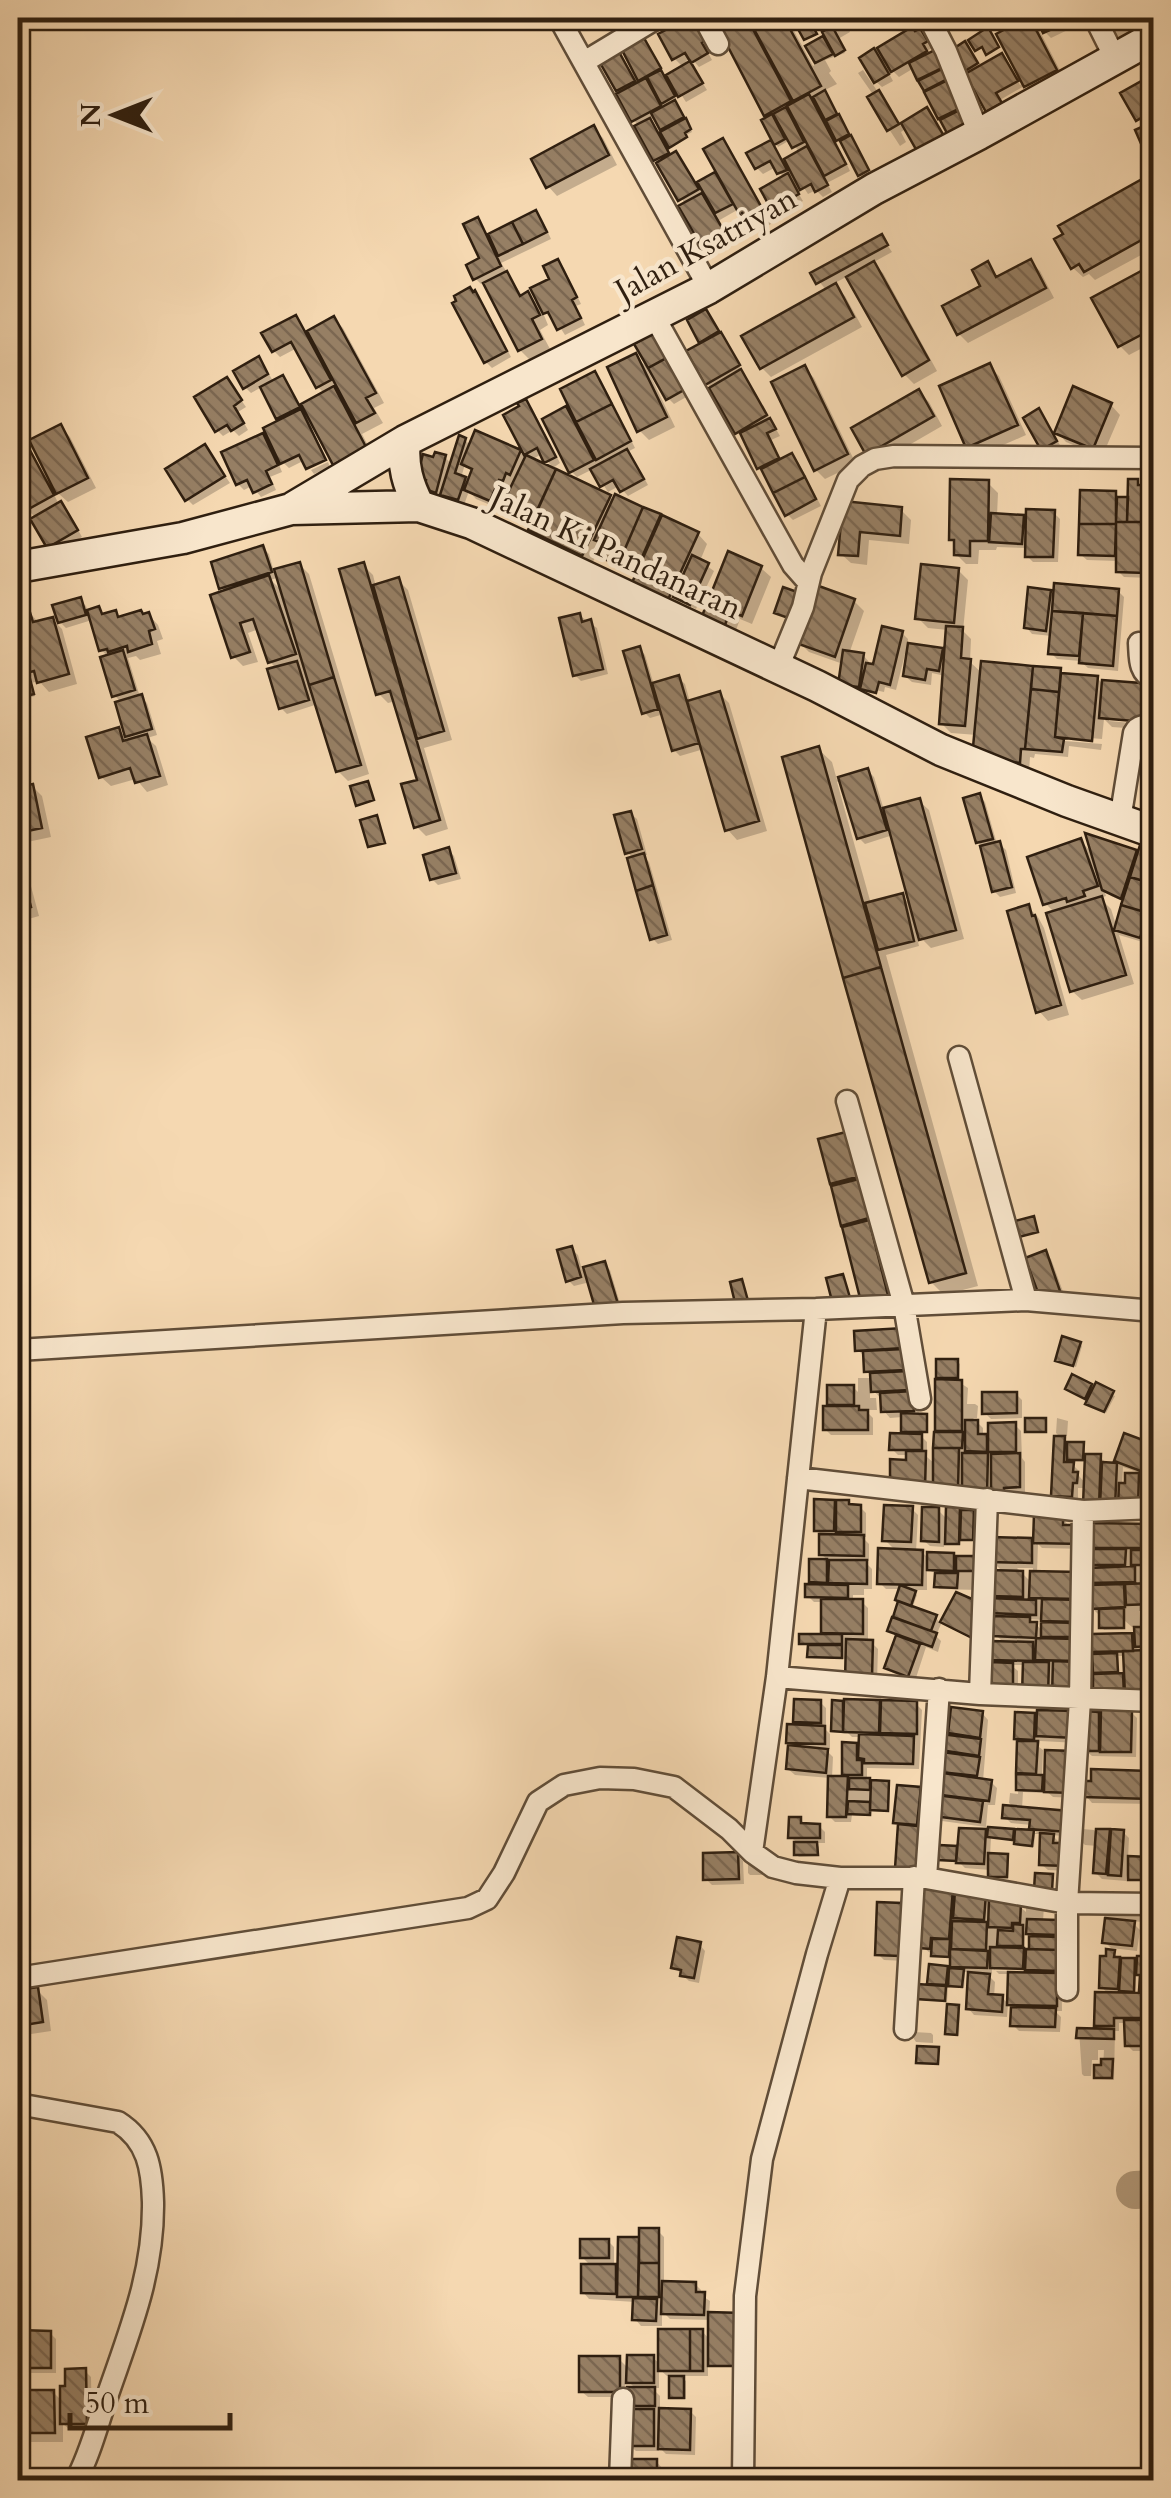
<svg xmlns="http://www.w3.org/2000/svg" width="1171" height="2498" font-family="Cardo,serif">
	<style>
		.shadow { fill: #0003; fill-rule: evenodd }
		.lines { fill: none; stroke-linecap: round; stroke-linejoin: round }
		.river { stroke: #b2997a; stroke-width: 38 }
		.building { fill: url(#building-back-hatch); stroke: #2f1f10; stroke-width: 2.5 }
		.street-casing { stroke: #604d38; stroke-width: 25 }
		.secondary-casing { stroke: #2f1f10; stroke-width: 35 }
		.street { stroke: #f8e6cc; stroke-width: 20 }
		.secondary { stroke: #f8e6cc; stroke-width: 30 }
		.labels { text-anchor: middle; dominant-baseline: central; stroke-width: 9; stroke-linejoin: round; paint-order: stroke }
		.street-label { font-size: 32px; fill: #2f1f10; stroke: #f8e6cc }
	</style>
	<defs>
		<pattern id="building-back-hatch" width="6" height="6" patternUnits="userSpaceOnUse" patternTransform="scale(2.5)"><rect width="6" height="6" fill="#967f64"/><path d="M-1 5l2 2M0 0l6 6M5-1l2 2" fill="none" stroke="#7b6751"/></pattern>
	</defs>
	<rect width="100%" height="100%" fill="#f5d8b1"/>
	<filter id="stains"><feTurbulence type="fractalNoise" baseFrequency=".002" numOctaves="4"/><feColorMatrix values="0 0 0 0 .2 0 0 0 0 .09 0 0 0 0 .02 0 0 0 .5 -.17"/></filter>
	<radialGradient id="worn" r=".72"><stop offset=".6" stop-color="#630" stop-opacity="0"/><stop offset="1" stop-color="#630" stop-opacity=".3"/></radialGradient>
	<path class="shadow" d="M 673,18 L 701,18 L 716,44 L 706,49 L 712,60 L 699,67 L 691,58 L 686,61 L 695,71 L 707,90 L 686,102 L 669,76 L 684,68 L 674,58 L 678,25 Z
		M 715,18 L 787,18 L 813,66 L 816,64 L 809,47 L 829,36 L 819,30 L 813,18 L 836,18 L 840,24 L 844,22 L 846,24 L 850,32 L 838,39 L 845,53 L 825,60 L 831,71 L 829,73 L 837,84 L 825,90 L 870,173 L 863,177 L 860,174 L 841,142 L 832,133 L 850,171 L 827,183 L 832,192 L 823,197 L 816,190 L 808,194 L 795,174 L 789,178 L 803,201 L 779,214 L 773,208 L 784,178 L 776,167 L 763,174 L 757,168 L 770,143 L 783,162 L 800,153 L 790,140 L 778,147 L 764,121 L 770,118 Z
		M 1010,18 L 1031,18 L 1034,20 L 1065,80 L 1036,95 L 1026,85 L 1000,100 L 1006,110 L 994,116 L 988,110 L 971,73 L 967,69 L 967,46 L 980,68 L 1002,56 L 1008,62 L 1020,85 L 1024,82 L 1014,27 Z
		M 1039,18 L 1071,18 L 1076,26 L 1051,38 L 1045,32 Z
		M 1109,18 L 1126,18 L 1133,35 L 1121,39 L 1115,33 Z
		M 920,31 L 932,48 L 927,51 L 929,55 L 941,50 L 974,125 L 945,123 L 940,118 L 914,68 L 899,77 L 888,66 Z
		M 644,41 L 650,47 L 662,69 L 676,99 L 672,101 L 680,109 L 692,132 L 669,144 L 662,140 L 671,157 L 676,154 L 682,160 L 697,185 L 719,172 L 723,141 L 729,147 L 771,224 L 755,233 L 739,209 L 718,221 L 732,244 L 712,256 L 706,250 L 686,205 L 655,160 L 640,126 L 633,120 L 622,94 L 618,90 L 618,54 L 624,60 L 638,85 L 642,83 L 625,51 ZM 656,117 L 665,132 L 660,135 L 649,121 Z
		M 874,51 L 885,62 L 884,64 L 893,81 L 882,87 L 873,79 Z
		M 863,70 L 901,126 L 927,110 L 948,143 L 907,128 L 901,132 L 906,142 L 900,146 L 889,129 L 874,96 L 858,73 Z
		M 1154,77 L 1152,126 L 1154,159 L 1148,153 L 1146,128 L 1138,119 Z
		M 593,128 L 603,138 L 617,165 L 557,196 L 548,186 Z
		M 1143,181 L 1154,188 L 1154,248 L 1095,280 L 1089,274 L 1083,277 L 1073,268 Z
		M 536,213 L 542,219 L 551,239 L 501,263 L 523,297 L 528,294 L 542,309 L 558,262 L 564,268 L 581,304 L 576,306 L 585,325 L 565,335 L 554,318 L 551,319 L 541,308 L 548,325 L 540,330 L 550,349 L 530,360 L 520,350 L 486,282 L 481,284 L 475,278 L 483,259 L 478,220 L 489,236 Z
		M 882,237 L 892,252 L 872,263 L 883,273 L 937,371 L 914,384 L 904,374 L 848,276 L 833,284 L 845,296 L 862,327 L 771,377 L 762,368 L 827,291 L 813,274 Z
		M 1030,262 L 1040,271 L 1054,298 L 968,343 L 959,334 L 984,287 L 987,264 L 999,278 Z
		M 1154,267 L 1154,342 L 1129,355 L 1120,346 Z
		M 475,294 L 481,300 L 511,357 L 492,368 L 486,362 Z
		M 296,318 L 307,333 L 334,319 L 343,328 L 384,403 L 374,408 L 383,423 L 362,434 L 374,457 L 345,473 L 335,463 L 316,427 L 312,429 L 325,458 L 308,466 L 305,460 L 289,468 L 275,455 L 282,472 L 270,477 L 276,490 L 261,497 L 252,486 L 244,490 L 238,484 L 262,436 L 275,448 L 282,421 L 262,387 L 251,393 L 245,387 L 258,359 L 264,365 L 274,383 L 283,378 L 289,384 L 300,407 L 325,394 L 318,387 L 297,348 L 280,357 L 274,351 Z
		M 711,318 L 780,436 L 771,440 L 782,461 L 792,456 L 798,462 L 821,506 L 793,520 L 787,514 L 766,475 L 759,467 L 743,438 L 707,383 L 703,344 L 690,321 Z
		M 638,345 L 695,392 L 674,404 L 668,398 Z
		M 635,356 L 646,366 L 675,427 L 649,440 L 639,430 Z
		M 989,366 L 999,376 L 1026,435 L 978,456 L 968,447 Z
		M 805,368 L 814,378 L 856,464 L 825,479 L 816,470 Z
		M 594,374 L 601,380 L 635,448 L 627,452 L 633,458 L 648,485 L 628,496 L 619,486 L 608,492 L 593,469 L 577,477 L 571,471 L 566,409 L 578,422 Z
		M 227,380 L 246,407 L 238,412 L 248,430 L 239,436 L 233,430 L 223,436 L 217,430 Z
		M 919,392 L 929,402 L 942,426 L 878,463 L 868,453 Z
		M 526,402 L 532,408 L 560,463 L 553,468 L 542,454 L 531,460 L 610,497 L 614,501 L 659,517 L 663,520 L 698,534 L 707,544 L 700,561 L 714,571 L 696,609 L 681,602 L 677,610 L 638,575 L 609,562 L 603,556 L 607,547 L 601,544 L 592,564 L 540,540 L 531,530 L 532,526 L 517,519 L 511,513 L 513,509 L 504,500 L 500,509 L 476,499 L 469,491 L 464,505 L 449,500 L 443,494 L 442,497 L 433,494 L 426,488 L 428,483 L 425,482 L 438,485 L 420,476 L 445,457 L 452,465 L 465,440 L 471,446 L 520,452 L 530,461 L 507,416 ZM 465,464 L 473,473 L 469,483 L 461,478 Z
		M 1111,405 L 1120,415 L 1102,457 L 1066,442 L 1057,432 Z
		M 1039,412 L 1045,418 L 1061,447 L 1043,448 Z
		M 61,427 L 70,437 L 96,488 L 68,502 L 50,486 L 59,505 L 67,510 L 82,537 L 55,553 L 49,547 L 36,518 L 27,509 L 18,491 L 18,448 L 25,444 L 31,450 L 47,481 L 51,479 Z
		M 205,447 L 230,483 L 193,505 L 187,499 Z
		M 328,462 L 330,467 L 314,474 L 311,470 Z
		M 1154,471 L 1154,596 L 1150,592 L 1150,578 L 1124,577 L 1118,571 L 1118,561 L 1087,560 L 1080,554 L 1115,493 L 1122,500 L 1127,500 L 1137,482 L 1143,487 L 1150,487 Z
		M 988,483 L 998,493 L 997,516 L 1022,517 L 1028,523 L 1054,513 L 1060,519 L 1058,562 L 1033,562 L 1027,556 L 1027,548 L 997,547 L 996,550 L 979,550 L 978,564 L 966,564 L 956,554 L 956,544 L 951,539 Z
		M 846,504 L 901,510 L 911,520 L 909,544 L 869,540 L 867,565 L 851,563 L 841,554 Z
		M 263,548 L 269,554 L 274,572 L 299,564 L 309,574 L 369,774 L 348,781 L 338,771 L 318,704 L 287,714 L 281,708 L 277,669 L 270,662 L 259,629 L 248,633 L 258,662 L 243,666 L 234,657 L 226,592 L 222,588 ZM 279,577 L 284,593 L 271,580 Z
		M 363,565 L 373,575 L 376,587 L 398,580 L 408,590 L 452,740 L 424,748 L 448,829 L 426,836 L 416,826 L 420,781 L 396,701 L 388,703 L 379,694 Z
		M 761,568 L 771,577 L 752,624 L 740,619 L 735,633 L 715,625 L 705,615 Z
		M 958,570 L 968,580 L 963,631 L 971,639 L 970,662 L 983,674 L 984,664 L 1060,670 L 1065,676 L 1097,678 L 1101,682 L 1154,686 L 1154,720 L 1109,716 L 1109,721 L 1154,725 L 1154,730 L 1112,727 L 1104,719 L 1102,739 L 1065,736 L 1065,741 L 1102,744 L 1101,750 L 1069,746 L 1068,757 L 1035,754 L 1034,758 L 1030,757 L 1029,771 L 985,767 L 977,735 L 951,733 L 941,723 L 945,676 L 932,673 L 931,685 L 912,682 L 905,676 L 908,655 L 905,654 L 896,690 L 885,687 L 884,692 L 866,688 L 866,692 L 847,690 L 843,664 L 809,652 L 799,642 L 854,601 L 864,611 L 849,654 L 863,655 L 869,662 L 868,666 L 874,668 L 902,633 L 908,639 L 907,646 L 941,651 L 946,656 L 948,630 L 928,628 L 918,618 Z
		M 1118,591 L 1124,597 L 1118,671 L 1088,668 L 1080,661 L 1057,659 L 1051,653 L 1052,636 L 1032,634 L 1026,627 L 1049,592 L 1055,598 Z
		M 80,600 L 86,606 L 88,612 L 98,609 L 105,616 L 116,613 L 121,618 L 149,615 L 158,625 L 163,639 L 157,641 L 161,654 L 140,660 L 136,656 L 128,658 L 140,697 L 147,703 L 157,735 L 147,738 L 156,746 L 168,785 L 147,792 L 136,779 L 111,786 L 101,777 L 119,730 L 128,740 L 118,704 L 122,703 L 115,696 L 109,657 L 101,650 L 92,620 L 66,628 L 60,622 L 61,624 L 55,607 Z
		M 29,612 L 39,623 L 52,619 L 62,629 L 77,684 L 49,692 L 39,681 L 31,683 L 35,696 L 20,700 L 18,697 L 18,616 Z
		M 579,615 L 597,628 L 608,674 L 581,681 L 575,675 Z
		M 639,648 L 645,655 L 654,685 L 678,678 L 685,684 L 690,702 L 720,694 L 729,703 L 767,831 L 737,840 L 728,830 L 704,749 L 680,756 L 674,750 L 664,714 L 650,718 L 644,712 Z
		M 818,749 L 832,762 L 837,780 L 868,771 L 874,777 L 884,810 L 919,801 L 929,810 L 964,939 L 931,948 L 916,933 L 919,946 L 886,955 L 978,1286 L 944,1295 L 931,1282 ZM 842,780 L 859,838 L 865,844 L 893,835 L 912,906 L 902,896 L 871,904 L 837,782 Z
		M 32,786 L 42,796 L 51,837 L 18,844 L 18,790 Z
		M 979,796 L 985,802 L 997,844 L 1000,844 L 1006,850 L 1016,893 L 1000,897 L 994,891 L 983,847 L 978,842 Z
		M 630,813 L 637,819 L 647,855 L 643,856 L 649,862 L 672,940 L 658,944 L 652,938 L 634,859 L 627,852 Z
		M 1089,837 L 1140,854 L 1154,852 L 1154,933 L 1150,929 L 1146,943 L 1119,935 L 1134,984 L 1082,1000 L 1072,991 L 1055,913 L 1046,904 L 1081,841 L 1094,855 ZM 1103,887 L 1111,896 L 1125,902 L 1117,928 L 1111,909 L 1100,898 L 1106,896 Z
		M 18,845 L 21,849 L 39,916 L 18,922 Z
		M 448,850 L 454,856 L 461,879 L 438,885 L 432,879 Z
		M 1028,907 L 1038,917 L 1044,928 L 1069,1015 L 1048,1021 L 1039,1011 Z
		M 851,1141 L 874,1224 L 870,1225 L 878,1233 L 897,1309 L 874,1315 L 847,1228 L 843,1224 L 837,1187 L 832,1183 Z
		M 571,1249 L 578,1255 L 582,1270 L 604,1264 L 610,1270 L 622,1310 L 590,1282 L 574,1286 L 568,1280 Z
		M 1045,1253 L 1051,1259 L 1065,1297 L 1048,1303 Z
		M 902,1331 L 918,1400 L 919,1416 L 928,1419 L 928,1433 L 918,1433 L 927,1442 L 927,1457 L 936,1465 L 942,1435 L 937,1430 L 943,1382 L 938,1377 L 957,1361 L 960,1364 L 959,1382 L 968,1388 L 967,1404 L 975,1404 L 978,1406 L 977,1418 L 973,1418 L 983,1428 L 983,1437 L 991,1437 L 1015,1425 L 1021,1431 L 1022,1458 L 1025,1462 L 1025,1492 L 930,1494 L 909,1462 L 909,1455 L 898,1455 L 892,1449 L 909,1436 L 903,1431 L 903,1417 L 890,1418 L 884,1411 L 883,1397 L 880,1397 L 870,1388 L 870,1398 L 876,1398 L 877,1410 L 865,1410 L 873,1418 L 873,1435 L 831,1435 L 825,1429 L 830,1409 L 830,1387 L 853,1387 L 858,1392 L 858,1378 L 874,1378 L 866,1371 L 865,1357 L 858,1350 Z
		M 1080,1344 L 1082,1346 L 1076,1367 L 1057,1360 Z
		M 1090,1386 L 1095,1390 L 1115,1396 L 1106,1413 L 1091,1405 L 1090,1400 L 1070,1390 Z
		M 1016,1394 L 1022,1400 L 1022,1418 L 991,1419 L 984,1412 Z
		M 1057,1418 L 1068,1421 L 1067,1436 L 1061,1436 L 1070,1444 L 1083,1445 L 1085,1447 L 1085,1456 L 1100,1457 L 1106,1463 L 1115,1465 L 1125,1436 L 1149,1445 L 1140,1436 L 1144,1426 L 1154,1429 L 1154,1478 L 1123,1467 L 1122,1485 L 1138,1476 L 1144,1482 L 1143,1512 L 1091,1511 L 1086,1488 L 1078,1488 L 1078,1502 L 1060,1502 L 1054,1495 L 1062,1439 L 1056,1433 ZM 1069,1461 L 1087,1462 L 1086,1484 L 1079,1476 L 1079,1471 Z
		M 817,1502 L 848,1503 L 852,1507 L 860,1507 L 866,1513 L 866,1537 L 861,1536 L 869,1544 L 869,1561 L 864,1561 L 872,1569 L 872,1589 L 864,1589 L 864,1595 L 853,1595 L 853,1602 L 862,1602 L 868,1608 L 868,1642 L 872,1643 L 878,1649 L 877,1682 L 848,1659 L 812,1658 L 810,1656 L 810,1645 L 801,1643 L 828,1637 L 823,1632 L 824,1602 L 814,1602 L 808,1596 L 817,1587 L 811,1581 L 811,1561 L 830,1562 L 821,1554 L 822,1535 L 816,1530 Z
		M 912,1509 L 918,1515 L 916,1552 L 922,1552 L 930,1560 L 953,1555 L 956,1558 L 976,1559 L 980,1590 L 939,1589 L 937,1586 L 937,1572 L 932,1572 L 927,1567 L 927,1590 L 912,1590 L 917,1595 L 912,1609 L 935,1617 L 941,1624 L 936,1636 L 941,1641 L 938,1652 L 926,1647 L 915,1681 L 893,1673 L 887,1667 L 896,1636 L 890,1630 L 901,1602 L 901,1589 L 886,1589 L 880,1583 L 896,1551 L 885,1540 Z
		M 938,1510 L 948,1520 L 948,1510 L 973,1512 L 975,1515 L 974,1541 L 960,1541 L 960,1545 L 950,1545 L 944,1539 L 944,1547 L 930,1546 L 923,1540 Z
		M 1036,1517 L 1062,1517 L 1085,1549 L 1042,1548 L 1038,1544 L 1037,1573 L 1079,1574 L 1082,1702 L 1024,1694 L 1025,1665 L 1011,1665 L 1018,1671 L 1018,1697 L 1000,1665 L 993,1659 L 1005,1644 L 996,1635 L 997,1616 L 992,1612 L 992,1572 L 1004,1573 L 992,1561 L 1031,1540 L 1036,1545 ZM 1017,1568 L 1033,1568 L 1032,1583 ZM 1028,1619 L 1044,1620 L 1043,1632 L 1036,1624 Z
		M 1095,1526 L 1150,1526 L 1154,1530 L 1154,1628 L 1145,1620 L 1144,1611 L 1139,1611 L 1140,1630 L 1154,1629 L 1154,1642 L 1150,1639 L 1150,1650 L 1154,1650 L 1154,1697 L 1102,1701 L 1100,1676 L 1095,1672 L 1099,1656 L 1094,1651 L 1131,1636 L 1137,1642 L 1137,1627 L 1132,1627 L 1125,1621 L 1125,1629 L 1104,1630 L 1102,1627 L 1101,1613 L 1098,1614 L 1092,1608 L 1092,1570 L 1101,1570 L 1095,1564 ZM 1118,1656 L 1126,1656 L 1127,1675 L 1119,1676 Z
		M 820,1702 L 826,1708 L 826,1730 L 830,1734 L 830,1749 L 825,1749 L 833,1757 L 832,1778 L 844,1779 L 845,1745 L 861,1745 L 861,1737 L 852,1737 L 844,1729 L 844,1733 L 834,1730 L 842,1703 L 846,1707 L 847,1702 L 916,1704 L 922,1710 L 919,1769 L 867,1768 L 867,1782 L 887,1783 L 890,1786 L 889,1812 L 872,1811 L 871,1816 L 852,1815 L 851,1822 L 835,1822 L 829,1816 L 830,1778 L 795,1775 L 788,1769 L 795,1748 L 789,1742 L 802,1727 L 796,1721 Z
		M 954,1710 L 982,1713 L 988,1720 L 983,1781 L 991,1782 L 997,1788 L 995,1805 L 988,1805 L 986,1827 L 942,1821 L 936,1815 L 943,1798 L 946,1774 L 942,1771 L 944,1737 L 950,1738 Z
		M 1131,1712 L 1137,1718 L 1136,1757 L 1092,1756 L 1085,1750 L 1086,1714 Z
		M 1018,1715 L 1040,1716 L 1079,1743 L 1040,1741 L 1039,1747 L 1043,1750 L 1042,1777 L 1047,1782 L 1076,1798 L 1053,1797 L 1044,1789 L 1044,1793 L 1023,1792 L 1022,1809 L 1073,1837 L 1052,1835 L 1059,1842 L 1070,1871 L 1048,1870 L 1041,1864 L 1043,1834 L 1035,1834 L 1034,1847 L 1019,1846 L 1017,1841 L 991,1838 L 990,1856 L 1007,1857 L 1009,1859 L 1008,1879 L 993,1878 L 990,1870 L 965,1868 L 959,1862 L 943,1861 L 941,1859 L 956,1848 L 960,1852 L 984,1832 L 990,1837 L 991,1829 L 1037,1833 L 1032,1828 L 1032,1825 L 1011,1823 L 1005,1817 L 1015,1808 L 1009,1803 L 1010,1793 L 1018,1794 L 1019,1777 L 1023,1777 L 1018,1772 Z
		M 1148,1773 L 1154,1778 L 1154,1804 L 1092,1803 L 1086,1796 Z
		M 919,1790 L 926,1796 L 922,1829 L 901,1827 L 896,1822 Z
		M 800,1819 L 807,1826 L 819,1826 L 825,1832 L 825,1843 L 815,1843 L 819,1847 L 819,1856 L 799,1857 L 796,1854 L 796,1842 L 791,1837 Z
		M 1083,1829 L 1094,1830 L 1098,1835 L 1099,1831 L 1123,1832 L 1129,1838 L 1128,1859 L 1147,1859 L 1149,1862 L 1149,1881 L 1133,1881 L 1127,1875 L 1126,1881 L 1102,1879 L 1095,1872 L 1098,1846 L 1085,1845 L 1082,1842 Z
		M 737,1855 L 743,1861 L 744,1884 L 712,1885 L 706,1879 Z
		M 748,1863 L 759,1863 L 762,1865 L 762,1875 L 750,1875 L 748,1873 Z
		M 952,1891 L 955,1894 L 985,1896 L 991,1902 L 1012,1899 L 1026,1912 L 1026,1902 L 1044,1905 L 1043,1922 L 1059,1936 L 1055,1936 L 1061,1942 L 1062,2011 L 1055,2011 L 1061,2017 L 1060,2032 L 1019,2031 L 1013,2025 L 1013,2008 L 1009,2004 L 1010,1974 L 999,1974 L 996,1971 L 1035,1972 L 1035,1967 L 995,1966 L 995,1970 L 992,1967 L 992,1973 L 986,1973 L 995,1982 L 994,1997 L 1002,1997 L 1008,2004 L 1007,2017 L 974,2015 L 968,2008 L 971,1973 L 965,1972 L 964,1988 L 948,1987 L 947,2002 L 921,2000 L 918,1998 L 930,1987 L 931,1967 L 957,1971 L 952,1966 L 953,1958 L 936,1957 L 922,1947 ZM 1025,1929 L 1031,1935 L 1031,1948 L 1035,1952 L 1028,1956 L 1020,1948 L 1024,1948 Z
		M 901,1905 L 907,1911 L 905,1961 L 884,1960 L 878,1954 Z
		M 1105,1909 L 1140,1913 L 1143,1915 L 1142,1922 L 1131,1921 L 1140,1930 L 1137,1951 L 1111,1948 L 1105,1942 L 1107,1919 L 1104,1916 Z
		M 699,1944 L 705,1951 L 699,1983 L 689,1981 L 674,1967 Z
		M 1113,1952 L 1120,1960 L 1134,1961 L 1139,1966 L 1154,1959 L 1154,2040 L 1151,2040 L 1151,2051 L 1133,2051 L 1127,2045 L 1127,2023 L 1119,2023 L 1119,2031 L 1115,2031 L 1114,2080 L 1099,2079 L 1096,2077 L 1103,2068 L 1104,2050 L 1098,2050 L 1098,2060 L 1092,2060 L 1091,2076 L 1084,2076 L 1082,2074 L 1079,2030 L 1103,2031 L 1097,2025 L 1110,1995 L 1101,1987 ZM 1136,1971 L 1142,1977 L 1142,1990 L 1147,1996 L 1135,1996 Z
		M 37,1990 L 47,2000 L 51,2031 L 18,2036 L 18,1993 Z
		M 958,2008 L 960,2010 L 959,2036 L 950,2035 L 948,2033 Z
		M 914,2032 L 931,2033 L 933,2035 L 933,2043 L 916,2042 L 914,2039 Z
		M 641,2231 L 658,2231 L 664,2237 L 664,2283 L 695,2284 L 701,2290 L 701,2295 L 710,2301 L 709,2315 L 742,2315 L 748,2321 L 747,2364 L 713,2363 L 713,2367 L 708,2363 L 708,2376 L 681,2376 L 686,2381 L 686,2399 L 674,2399 L 672,2397 L 672,2376 L 667,2376 L 659,2369 L 659,2388 L 652,2388 L 660,2396 L 660,2410 L 690,2411 L 696,2417 L 695,2455 L 666,2454 L 659,2447 L 659,2451 L 636,2451 L 629,2445 L 629,2411 L 635,2411 L 629,2405 L 629,2397 L 588,2397 L 581,2391 L 581,2359 L 619,2359 L 629,2369 L 629,2357 L 653,2358 L 661,2365 L 661,2331 L 702,2331 L 710,2340 L 711,2320 L 670,2319 L 662,2311 L 662,2326 L 641,2326 L 635,2319 L 635,2302 L 589,2299 L 583,2292 L 584,2267 L 592,2267 L 582,2257 L 582,2241 L 608,2241 L 614,2247 L 614,2267 L 620,2267 L 620,2240 L 641,2240 ZM 625,2378 L 637,2390 L 625,2390 Z
		M 50,2333 L 56,2339 L 56,2373 L 27,2373 L 21,2367 Z
		M 18,2369 L 18,2392 L 53,2392 L 62,2401 L 85,2371 L 91,2377 L 92,2429 L 69,2429 L 63,2424 L 63,2442 L 18,2442 Z
		M 634,2461 L 656,2461 L 662,2468 L 662,2480 L 634,2480 Z"/>
	<g class="lines">
		<path class="river" d="M 1135,2190 L 1154,2189"/>
	</g>
	<path class="building" d="M 671,18 L 700,18 L 712,37 L 702,43 L 708,53 L 691,63 L 685,53 L 672,60 L 658,34 L 675,25 Z
		M 713,18 L 747,18 L 791,101 L 764,116 Z
		M 748,18 L 784,18 L 821,86 L 793,101 Z
		M 792,18 L 808,18 L 817,34 L 804,40 Z
		M 1006,18 L 1030,18 L 1057,70 L 1024,87 L 996,34 L 1011,26 Z
		M 1036,18 L 1070,18 L 1072,20 L 1043,33 Z
		M 832,26 L 845,50 L 835,56 L 822,32 Z
		M 912,27 L 915,31 L 920,28 L 928,41 L 923,44 L 927,51 L 891,72 L 877,48 Z
		M 988,27 L 999,47 L 986,55 L 982,47 L 975,51 L 968,40 Z
		M 823,36 L 833,54 L 815,63 L 805,46 Z
		M 644,38 L 661,68 L 638,81 L 622,50 Z
		M 965,41 L 978,63 L 965,71 L 953,49 Z
		M 941,47 L 950,64 L 917,80 L 909,63 Z
		M 874,48 L 889,74 L 874,83 L 859,58 Z
		M 618,50 L 635,81 L 616,91 L 599,61 Z
		M 1002,53 L 1018,81 L 996,93 L 1002,103 L 986,112 L 965,74 Z
		M 690,61 L 703,83 L 678,97 L 666,75 Z
		M 950,65 L 955,75 L 924,91 L 918,81 Z
		M 661,70 L 675,96 L 661,104 L 647,77 Z
		M 1154,74 L 1154,110 L 1136,121 L 1120,93 Z
		M 954,77 L 967,105 L 938,119 L 924,92 Z
		M 646,78 L 661,106 L 631,122 L 616,94 Z
		M 825,90 L 837,114 L 825,120 L 813,97 Z
		M 879,90 L 899,124 L 887,131 L 867,97 Z
		M 809,94 L 846,164 L 824,176 L 787,106 Z
		M 675,100 L 684,117 L 660,130 L 651,113 Z
		M 786,107 L 804,142 L 792,148 L 773,114 Z
		M 927,107 L 944,136 L 917,151 L 901,123 Z
		M 966,107 L 973,122 L 948,135 L 940,120 Z
		M 772,114 L 785,139 L 774,145 L 761,120 Z
		M 839,114 L 849,134 L 836,141 L 826,121 Z
		M 650,118 L 669,153 L 653,161 L 634,126 Z
		M 686,118 L 691,129 L 685,133 L 687,137 L 669,148 L 660,132 Z
		M 1153,122 L 1154,151 L 1146,155 L 1135,130 Z
		M 594,125 L 609,155 L 546,188 L 531,159 Z
		M 851,135 L 869,170 L 858,176 L 840,141 Z
		M 723,138 L 767,217 L 747,228 L 703,149 Z
		M 771,140 L 787,170 L 777,174 L 770,161 L 755,169 L 746,153 Z
		M 807,146 L 828,185 L 815,192 L 811,184 L 800,190 L 784,159 Z
		M 676,151 L 699,189 L 678,201 L 656,163 Z
		M 715,172 L 733,204 L 715,213 L 697,182 Z
		M 788,173 L 799,194 L 771,209 L 760,189 Z
		M 1144,178 L 1149,187 L 1154,185 L 1154,233 L 1084,272 L 1079,264 L 1071,269 L 1054,239 L 1063,234 L 1058,226 Z
		M 702,193 L 728,238 L 704,251 L 678,206 Z
		M 536,210 L 547,232 L 523,244 L 512,222 Z
		M 478,217 L 501,266 L 473,280 L 466,265 L 479,258 L 463,224 Z
		M 512,222 L 523,244 L 498,256 L 488,234 Z
		M 882,234 L 888,245 L 816,284 L 810,273 Z
		M 558,259 L 577,297 L 572,300 L 581,318 L 557,330 L 548,312 L 543,314 L 530,288 L 549,279 L 543,266 Z
		M 1031,259 L 1046,288 L 957,335 L 942,306 L 980,286 L 972,270 L 988,261 L 996,277 Z
		M 874,261 L 929,360 L 902,376 L 846,277 Z
		M 1154,264 L 1154,328 L 1118,347 L 1091,298 Z
		M 507,271 L 520,296 L 528,291 L 540,315 L 532,319 L 542,339 L 518,351 L 483,283 Z
		M 836,283 L 854,317 L 760,369 L 741,336 Z
		M 470,287 L 473,292 L 475,290 L 507,351 L 484,363 L 452,303 L 456,301 L 454,296 Z
		M 706,309 L 719,331 L 699,343 L 687,320 Z
		M 296,315 L 331,380 L 316,388 L 291,342 L 272,352 L 261,333 Z
		M 334,316 L 376,393 L 366,398 L 375,413 L 356,423 L 307,331 Z
		M 659,330 L 672,355 L 648,368 L 634,344 Z
		M 721,332 L 740,365 L 705,385 L 686,351 Z
		M 636,353 L 667,417 L 637,432 L 607,367 Z
		M 672,355 L 691,386 L 666,400 L 648,368 Z
		M 259,356 L 268,374 L 243,389 L 233,371 Z
		M 990,363 L 1018,425 L 966,448 L 939,386 Z
		M 805,365 L 848,454 L 814,471 L 771,382 Z
		M 741,369 L 767,415 L 735,434 L 709,388 Z
		M 595,371 L 612,404 L 576,422 L 560,389 Z
		M 283,375 L 300,407 L 276,419 L 260,387 Z
		M 227,377 L 242,400 L 234,406 L 244,423 L 231,431 L 227,425 L 215,432 L 194,397 Z
		M 334,386 L 366,447 L 333,465 L 301,404 Z
		M 1073,386 L 1112,403 L 1093,449 L 1054,433 Z
		M 919,389 L 934,416 L 866,455 L 851,428 Z
		M 526,399 L 556,457 L 544,463 L 537,448 L 524,455 L 503,415 L 519,406 L 517,403 Z
		M 612,404 L 631,441 L 596,460 L 576,422 Z
		M 566,406 L 594,460 L 569,473 L 542,419 Z
		M 1039,408 L 1057,441 L 1041,450 L 1023,418 Z
		M 301,409 L 326,460 L 306,469 L 299,455 L 280,464 L 263,428 Z
		M 770,418 L 776,429 L 767,433 L 779,458 L 757,469 L 740,433 Z
		M 61,424 L 88,478 L 56,494 L 29,440 Z
		M 475,430 L 521,450 L 510,475 L 506,473 L 503,481 L 499,480 L 490,501 L 464,490 L 472,469 L 461,464 Z
		M 263,433 L 278,465 L 266,471 L 272,484 L 253,493 L 247,480 L 236,485 L 221,452 Z
		M 459,435 L 466,438 L 455,473 L 466,477 L 458,500 L 440,495 Z
		M 25,441 L 54,495 L 25,511 L 18,496 L 18,445 Z
		M 205,444 L 225,476 L 185,501 L 165,469 Z
		M 627,449 L 644,479 L 620,492 L 613,480 L 600,487 L 590,469 Z
		M 435,452 L 446,455 L 436,493 L 424,489 L 426,480 L 417,477 L 423,454 L 433,457 Z
		M 792,453 L 805,477 L 773,493 L 761,469 Z
		M 526,455 L 556,469 L 534,518 L 526,514 L 523,521 L 508,513 L 511,506 L 503,503 Z
		M 1148,468 L 1154,468 L 1154,519 L 1148,519 Z
		M 556,469 L 611,495 L 582,556 L 528,530 Z
		M 805,477 L 816,499 L 785,516 L 773,493 Z
		M 950,479 L 989,480 L 988,541 L 970,541 L 970,556 L 954,555 L 954,540 L 949,540 Z
		M 1128,479 L 1138,479 L 1138,485 L 1147,485 L 1146,522 L 1127,522 Z
		M 1080,490 L 1116,491 L 1116,524 L 1079,524 Z
		M 615,494 L 643,507 L 618,565 L 600,557 L 605,544 L 594,540 Z
		M 1117,497 L 1128,497 L 1127,522 L 1116,522 Z
		M 61,501 L 78,530 L 47,548 L 30,519 Z
		M 843,501 L 902,507 L 900,536 L 860,532 L 858,556 L 838,555 Z
		M 643,507 L 661,514 L 635,573 L 618,565 Z
		M 1026,509 L 1055,510 L 1053,557 L 1025,557 Z
		M 991,513 L 1024,515 L 1022,544 L 989,542 Z
		M 662,515 L 699,532 L 667,602 L 631,585 Z
		M 1116,522 L 1146,522 L 1146,573 L 1116,572 Z
		M 1079,524 L 1116,524 L 1115,556 L 1078,555 Z
		M 263,545 L 272,572 L 219,589 L 211,562 Z
		M 728,551 L 762,566 L 742,616 L 730,611 L 725,625 L 702,616 Z
		M 692,555 L 709,563 L 690,605 L 673,597 Z
		M 300,562 L 334,677 L 309,685 L 274,569 Z
		M 364,562 L 440,820 L 414,828 L 401,784 L 417,780 L 390,691 L 376,695 L 339,569 Z
		M 921,564 L 959,568 L 954,623 L 915,619 Z
		M 269,575 L 296,654 L 268,663 L 253,619 L 240,623 L 250,652 L 231,658 L 210,595 Z
		M 399,577 L 444,731 L 417,739 L 373,585 Z
		M 1054,583 L 1119,589 L 1117,616 L 1052,611 Z
		M 816,585 L 855,599 L 835,657 L 796,643 Z
		M 783,587 L 803,594 L 794,620 L 774,613 Z
		M 1028,587 L 1051,590 L 1046,631 L 1024,628 Z
		M 81,597 L 86,615 L 58,623 L 52,605 Z
		M 99,606 L 102,614 L 116,610 L 118,617 L 141,610 L 143,614 L 149,612 L 155,629 L 149,631 L 152,644 L 128,652 L 127,646 L 108,652 L 107,649 L 99,651 L 87,610 Z
		M 29,609 L 33,622 L 53,617 L 69,674 L 37,683 L 34,671 L 18,675 L 18,613 Z
		M 1052,611 L 1083,613 L 1079,656 L 1048,654 Z
		M 580,613 L 582,622 L 591,619 L 603,669 L 573,676 L 559,618 Z
		M 1083,613 L 1117,616 L 1113,666 L 1079,663 Z
		M 882,626 L 903,631 L 890,685 L 879,682 L 876,693 L 860,689 L 866,663 L 873,664 Z
		M 946,626 L 963,627 L 961,658 L 971,659 L 965,726 L 939,724 Z
		M 908,643 L 943,648 L 939,671 L 927,669 L 925,680 L 903,676 Z
		M 640,646 L 658,709 L 642,714 L 623,651 Z
		M 123,650 L 135,690 L 112,697 L 100,657 Z
		M 843,650 L 864,653 L 859,687 L 838,685 Z
		M 297,661 L 309,700 L 279,709 L 267,669 Z
		M 981,661 L 1033,666 L 1025,749 L 1021,749 L 1020,763 L 972,758 Z
		M 1033,666 L 1061,668 L 1059,692 L 1031,689 Z
		M 1061,673 L 1098,676 L 1092,741 L 1055,737 Z
		M 29,675 L 34,694 L 18,698 L 18,679 Z
		M 679,675 L 699,743 L 672,751 L 652,683 Z
		M 334,677 L 361,765 L 336,772 L 309,685 Z
		M 1102,680 L 1154,684 L 1154,698 L 1147,697 L 1145,722 L 1099,718 Z
		M 1031,689 L 1059,692 L 1055,737 L 1064,739 L 1062,752 L 1025,749 Z
		M 720,691 L 759,821 L 725,831 L 687,701 Z
		M 142,694 L 152,729 L 125,737 L 115,702 Z
		M 119,727 L 123,741 L 147,734 L 160,776 L 135,783 L 130,768 L 99,778 L 86,737 Z
		M 1143,736 L 1154,738 L 1154,761 L 1139,759 Z
		M 819,746 L 881,967 L 843,978 L 782,757 Z
		M 868,768 L 887,830 L 857,839 L 838,777 Z
		M 368,781 L 374,800 L 356,806 L 350,786 Z
		M 33,784 L 42,828 L 18,833 L 18,787 Z
		M 980,793 L 993,839 L 976,843 L 963,798 Z
		M 920,798 L 956,930 L 919,940 L 883,808 Z
		M 631,811 L 642,849 L 625,854 L 614,815 Z
		M 377,815 L 385,843 L 368,847 L 360,820 Z
		M 1085,833 L 1137,850 L 1121,899 L 1102,890 Z
		M 1081,838 L 1098,886 L 1083,891 L 1085,896 L 1067,902 L 1066,898 L 1043,905 L 1027,857 Z
		M 1000,841 L 1012,887 L 992,892 L 980,846 Z
		M 1140,845 L 1154,849 L 1154,884 L 1130,877 Z
		M 449,847 L 456,873 L 430,880 L 423,855 Z
		M 644,853 L 653,885 L 636,891 L 627,858 Z
		M 18,856 L 31,907 L 18,910 Z
		M 1130,877 L 1154,884 L 1154,895 L 1148,913 L 1121,905 Z
		M 653,885 L 667,935 L 650,940 L 636,891 Z
		M 903,893 L 914,941 L 878,950 L 865,903 Z
		M 1102,896 L 1126,975 L 1070,992 L 1046,913 Z
		M 1029,904 L 1032,916 L 1035,915 L 1061,1005 L 1036,1013 L 1007,911 Z
		M 1121,905 L 1148,913 L 1140,938 L 1114,930 Z
		M 881,967 L 966,1273 L 929,1283 L 843,978 Z
		M 846,1132 L 857,1177 L 830,1184 L 818,1139 Z
		M 859,1179 L 869,1218 L 841,1226 L 831,1186 Z
		M 1034,1216 L 1038,1232 L 1015,1238 L 1011,1222 Z
		M 869,1220 L 889,1299 L 862,1306 L 842,1227 Z
		M 572,1246 L 581,1277 L 566,1282 L 557,1250 Z
		M 1046,1250 L 1060,1291 L 1040,1298 L 1025,1258 Z
		M 605,1261 L 618,1304 L 595,1308 L 583,1267 Z
		M 843,1274 L 851,1301 L 833,1305 L 826,1278 Z
		M 742,1279 L 750,1308 L 737,1311 L 730,1282 Z
		M 903,1328 L 904,1348 L 855,1351 L 854,1331 Z
		M 1062,1336 L 1081,1342 L 1073,1366 L 1055,1361 Z
		M 904,1349 L 906,1370 L 864,1372 L 863,1351 Z
		M 936,1359 L 958,1359 L 958,1378 L 936,1378 Z
		M 908,1371 L 910,1390 L 871,1392 L 870,1373 Z
		M 1072,1374 L 1092,1384 L 1085,1399 L 1065,1389 Z
		M 935,1379 L 962,1380 L 962,1431 L 935,1431 Z
		M 1096,1382 L 1114,1391 L 1104,1412 L 1085,1404 Z
		M 827,1385 L 854,1385 L 854,1405 L 827,1405 Z
		M 913,1391 L 914,1411 L 881,1412 L 880,1393 Z
		M 982,1392 L 1017,1392 L 1017,1413 L 982,1414 Z
		M 823,1406 L 859,1406 L 859,1410 L 868,1410 L 868,1430 L 823,1430 Z
		M 901,1413 L 927,1414 L 927,1432 L 901,1432 Z
		M 1025,1418 L 1046,1418 L 1046,1432 L 1025,1432 Z
		M 965,1420 L 978,1420 L 978,1434 L 987,1434 L 987,1452 L 965,1451 Z
		M 1016,1422 L 1016,1452 L 988,1452 L 988,1423 Z
		M 934,1432 L 963,1432 L 962,1448 L 933,1448 Z
		M 890,1433 L 922,1434 L 922,1450 L 889,1450 Z
		M 1124,1433 L 1154,1444 L 1154,1476 L 1114,1461 Z
		M 1054,1436 L 1065,1436 L 1064,1462 L 1074,1462 L 1073,1472 L 1078,1472 L 1077,1483 L 1073,1483 L 1072,1497 L 1051,1496 Z
		M 1067,1442 L 1084,1442 L 1083,1460 L 1067,1460 Z
		M 933,1448 L 959,1448 L 958,1490 L 933,1489 Z
		M 906,1451 L 926,1451 L 925,1489 L 890,1488 L 890,1459 L 906,1460 Z
		M 962,1453 L 988,1453 L 987,1495 L 962,1495 Z
		M 1020,1453 L 1020,1487 L 1004,1488 L 1004,1493 L 991,1493 L 991,1454 Z
		M 1085,1454 L 1101,1454 L 1099,1506 L 1083,1505 Z
		M 1102,1462 L 1117,1463 L 1115,1507 L 1100,1506 Z
		M 1125,1473 L 1139,1473 L 1138,1507 L 1118,1507 L 1119,1483 L 1125,1483 Z
		M 814,1499 L 835,1500 L 834,1531 L 814,1531 Z
		M 836,1500 L 849,1500 L 849,1504 L 861,1505 L 861,1532 L 836,1532 Z
		M 884,1505 L 913,1506 L 911,1542 L 882,1541 Z
		M 922,1507 L 939,1507 L 939,1542 L 921,1541 Z
		M 946,1507 L 960,1507 L 959,1544 L 945,1544 Z
		M 961,1510 L 974,1510 L 973,1540 L 960,1540 Z
		M 1034,1514 L 1063,1515 L 1063,1525 L 1080,1525 L 1080,1544 L 1033,1543 Z
		M 1093,1523 L 1151,1524 L 1154,1548 L 1093,1548 Z
		M 819,1534 L 864,1535 L 864,1556 L 819,1555 Z
		M 991,1537 L 1032,1538 L 1032,1563 L 990,1562 Z
		M 878,1548 L 923,1550 L 922,1585 L 877,1584 Z
		M 1093,1549 L 1126,1549 L 1125,1565 L 1092,1565 Z
		M 1131,1550 L 1154,1550 L 1154,1565 L 1131,1565 Z
		M 927,1552 L 954,1553 L 954,1571 L 927,1570 Z
		M 956,1556 L 977,1556 L 977,1571 L 956,1571 Z
		M 809,1559 L 827,1559 L 827,1583 L 809,1582 Z
		M 829,1560 L 867,1560 L 867,1584 L 828,1583 Z
		M 1135,1566 L 1135,1582 L 1090,1583 L 1090,1568 Z
		M 989,1570 L 1023,1571 L 1023,1597 L 989,1596 Z
		M 1030,1571 L 1080,1572 L 1079,1599 L 1029,1598 Z
		M 935,1573 L 958,1573 L 957,1588 L 934,1587 Z
		M 1154,1583 L 1154,1604 L 1126,1605 L 1125,1584 Z
		M 805,1584 L 848,1585 L 848,1598 L 805,1597 Z
		M 1124,1584 L 1125,1607 L 1090,1609 L 1089,1585 Z
		M 900,1585 L 916,1591 L 911,1606 L 895,1600 Z
		M 956,1592 L 979,1602 L 972,1638 L 940,1622 Z
		M 990,1598 L 1036,1600 L 1036,1615 L 990,1613 Z
		M 821,1599 L 863,1599 L 863,1634 L 821,1633 Z
		M 1042,1599 L 1079,1600 L 1079,1622 L 1041,1621 Z
		M 898,1601 L 937,1615 L 931,1631 L 893,1617 Z
		M 1124,1608 L 1124,1628 L 1099,1628 L 1099,1609 Z
		M 994,1616 L 1030,1617 L 1030,1622 L 1037,1622 L 1036,1638 L 993,1636 Z
		M 892,1617 L 937,1633 L 932,1647 L 887,1631 Z
		M 1041,1622 L 1078,1623 L 1077,1637 L 1041,1637 Z
		M 1134,1627 L 1148,1627 L 1149,1646 L 1135,1647 Z
		M 1132,1633 L 1133,1651 L 1091,1652 L 1091,1634 Z
		M 799,1634 L 842,1634 L 842,1644 L 799,1644 Z
		M 896,1635 L 920,1644 L 908,1677 L 884,1668 Z
		M 1036,1638 L 1077,1639 L 1076,1661 L 1035,1660 Z
		M 846,1639 L 873,1640 L 872,1677 L 845,1681 Z
		M 991,1641 L 1033,1642 L 1033,1661 L 991,1660 Z
		M 808,1645 L 842,1645 L 842,1658 L 807,1657 Z
		M 1145,1650 L 1147,1695 L 1125,1695 L 1123,1651 Z
		M 1117,1653 L 1118,1672 L 1093,1673 L 1092,1654 Z
		M 1053,1661 L 1077,1662 L 1077,1697 L 1052,1696 Z
		M 991,1662 L 1013,1663 L 1013,1692 L 992,1690 Z
		M 1023,1662 L 1049,1662 L 1048,1696 L 1022,1695 Z
		M 1123,1673 L 1124,1695 L 1093,1696 L 1093,1674 Z
		M 794,1699 L 821,1700 L 821,1723 L 793,1722 Z
		M 844,1699 L 880,1700 L 879,1733 L 843,1732 Z
		M 832,1700 L 843,1701 L 843,1732 L 831,1731 Z
		M 881,1700 L 917,1701 L 917,1734 L 880,1733 Z
		M 951,1707 L 983,1711 L 980,1738 L 948,1733 Z
		M 1101,1709 L 1132,1710 L 1131,1752 L 1100,1752 Z
		M 1037,1710 L 1075,1711 L 1074,1738 L 1036,1736 Z
		M 1084,1711 L 1099,1712 L 1099,1751 L 1083,1751 Z
		M 1015,1712 L 1035,1713 L 1034,1740 L 1014,1739 Z
		M 787,1724 L 825,1726 L 825,1744 L 786,1743 Z
		M 859,1734 L 914,1736 L 913,1764 L 864,1763 L 864,1759 L 858,1758 Z
		M 941,1734 L 981,1739 L 979,1756 L 940,1750 Z
		M 1017,1741 L 1038,1741 L 1036,1774 L 1016,1773 Z
		M 842,1742 L 857,1743 L 857,1760 L 862,1760 L 862,1775 L 842,1775 Z
		M 788,1745 L 828,1749 L 826,1773 L 786,1769 Z
		M 1045,1750 L 1073,1751 L 1071,1793 L 1044,1792 Z
		M 942,1752 L 980,1757 L 977,1776 L 940,1772 Z
		M 1091,1769 L 1149,1771 L 1149,1799 L 1084,1797 L 1084,1781 L 1091,1781 Z
		M 943,1773 L 992,1780 L 989,1801 L 941,1795 Z
		M 1016,1774 L 1043,1775 L 1042,1791 L 1016,1790 Z
		M 828,1776 L 848,1776 L 846,1817 L 827,1817 Z
		M 849,1778 L 870,1778 L 870,1790 L 849,1789 Z
		M 871,1780 L 889,1781 L 888,1811 L 870,1810 Z
		M 897,1785 L 921,1787 L 917,1825 L 893,1823 Z
		M 936,1795 L 983,1801 L 980,1822 L 933,1816 Z
		M 848,1801 L 870,1802 L 870,1815 L 847,1814 Z
		M 1003,1805 L 1069,1811 L 1068,1832 L 1029,1829 L 1030,1820 L 1002,1818 Z
		M 789,1817 L 801,1817 L 801,1823 L 820,1824 L 820,1838 L 788,1838 Z
		M 898,1824 L 927,1827 L 923,1870 L 895,1868 Z
		M 988,1827 L 1014,1829 L 1013,1840 L 987,1837 Z
		M 959,1828 L 986,1829 L 984,1864 L 956,1863 Z
		M 1015,1829 L 1034,1830 L 1032,1846 L 1014,1844 Z
		M 1096,1829 L 1110,1829 L 1106,1874 L 1093,1873 Z
		M 1111,1829 L 1124,1830 L 1121,1876 L 1108,1875 Z
		M 1040,1833 L 1054,1834 L 1053,1843 L 1066,1843 L 1065,1866 L 1039,1865 Z
		M 794,1842 L 817,1842 L 818,1855 L 794,1855 Z
		M 939,1845 L 957,1846 L 956,1861 L 938,1860 Z
		M 738,1852 L 739,1879 L 703,1880 L 703,1853 Z
		M 988,1853 L 1008,1854 L 1007,1877 L 988,1877 Z
		M 1128,1856 L 1148,1857 L 1148,1880 L 1128,1880 Z
		M 1035,1873 L 1053,1874 L 1052,1891 L 1034,1890 Z
		M 923,1887 L 953,1889 L 949,1939 L 931,1938 L 930,1949 L 919,1948 Z
		M 955,1891 L 986,1894 L 984,1920 L 953,1918 Z
		M 989,1899 L 1021,1903 L 1020,1923 L 1012,1923 L 1012,1928 L 988,1927 Z
		M 877,1902 L 902,1903 L 900,1956 L 875,1955 Z
		M 1105,1918 L 1135,1921 L 1132,1946 L 1102,1943 Z
		M 1027,1919 L 1058,1920 L 1058,1935 L 1026,1934 Z
		M 952,1921 L 987,1922 L 986,1950 L 951,1949 Z
		M 1013,1924 L 1023,1925 L 1023,1946 L 997,1946 L 998,1930 L 1013,1931 Z
		M 1029,1936 L 1059,1937 L 1059,1950 L 1029,1949 Z
		M 677,1937 L 701,1942 L 694,1978 L 680,1976 L 681,1970 L 671,1968 Z
		M 932,1939 L 950,1939 L 949,1957 L 931,1956 Z
		M 990,1947 L 1024,1948 L 1023,1969 L 990,1968 Z
		M 950,1949 L 988,1951 L 987,1968 L 950,1967 Z
		M 1026,1949 L 1059,1950 L 1059,1971 L 1025,1970 Z
		M 1106,1949 L 1115,1950 L 1114,1957 L 1120,1957 L 1118,1989 L 1099,1988 L 1100,1956 L 1106,1956 Z
		M 1137,1956 L 1154,1956 L 1154,1992 L 1139,1991 L 1140,1975 L 1136,1975 Z
		M 1121,1958 L 1135,1958 L 1134,1992 L 1119,1991 Z
		M 929,1964 L 948,1966 L 946,1985 L 927,1984 Z
		M 949,1968 L 964,1969 L 962,1987 L 948,1986 Z
		M 968,1972 L 990,1974 L 988,1994 L 1003,1995 L 1002,2012 L 966,2009 Z
		M 1008,1972 L 1057,1973 L 1057,2006 L 1007,2005 Z
		M 917,1984 L 946,1986 L 945,2001 L 916,1999 Z
		M 38,1987 L 43,2022 L 18,2026 L 18,1990 Z
		M 1095,1992 L 1154,1993 L 1154,2018 L 1114,2018 L 1114,2026 L 1094,2026 Z
		M 947,2004 L 959,2005 L 957,2035 L 945,2034 Z
		M 1011,2007 L 1056,2008 L 1055,2027 L 1010,2026 Z
		M 1124,2020 L 1150,2020 L 1150,2035 L 1146,2035 L 1146,2046 L 1125,2046 Z
		M 1077,2028 L 1114,2029 L 1114,2039 L 1076,2038 Z
		M 917,2046 L 939,2047 L 938,2064 L 916,2063 Z
		M 1101,2059 L 1113,2059 L 1112,2078 L 1094,2078 L 1094,2065 L 1101,2065 Z
		M 639,2228 L 659,2228 L 659,2263 L 639,2263 Z
		M 618,2237 L 639,2237 L 638,2297 L 617,2297 Z
		M 580,2239 L 609,2239 L 609,2258 L 580,2258 Z
		M 639,2263 L 659,2263 L 659,2297 L 638,2297 Z
		M 581,2264 L 616,2264 L 616,2294 L 581,2293 Z
		M 662,2281 L 696,2282 L 696,2292 L 705,2292 L 704,2315 L 661,2314 Z
		M 633,2298 L 657,2299 L 656,2321 L 632,2320 Z
		M 708,2312 L 743,2313 L 742,2366 L 708,2366 Z
		M 658,2329 L 690,2329 L 690,2371 L 658,2371 Z
		M 690,2329 L 703,2329 L 703,2371 L 690,2371 Z
		M 19,2330 L 51,2331 L 51,2368 L 19,2368 Z
		M 627,2355 L 654,2355 L 654,2383 L 626,2383 Z
		M 579,2356 L 620,2356 L 620,2392 L 579,2392 Z
		M 86,2368 L 87,2424 L 60,2424 L 60,2386 L 65,2386 L 65,2369 Z
		M 669,2376 L 684,2376 L 684,2398 L 669,2398 Z
		M 627,2387 L 655,2387 L 655,2406 L 627,2406 Z
		M 18,2390 L 54,2390 L 55,2433 L 18,2433 Z
		M 659,2408 L 691,2409 L 690,2450 L 658,2449 Z
		M 627,2409 L 654,2409 L 654,2446 L 627,2446 Z
		M 632,2459 L 657,2459 L 657,2480 L 631,2480 Z"/>
	<g class="lines">
		<defs>
			<path id="street" d="M 559,18 L 709,288
				M 704,18 L 718,44
				M 929,18 L 946,51 L 979,134
				M 1095,18 L 1115,58
				M 584,62 L 657,18
				M 654,316 L 793,565 L 808,582
				M 1139,643 C 1140,657 1138,673 1154,679
				M 778,668 L 803,607 L 811,573 L 848,480 L 862,466 L 875,459 L 894,456 L 1154,458
				M 1120,820 L 1134,733 C 1139,724 1144,726 1154,728
				M 959,1057 L 1026,1300
				M 847,1101 L 904,1305 L 920,1399
				M 18,1350 L 623,1313 L 816,1309 L 1026,1300 L 1154,1311
				M 798,1478 L 1083,1511 L 1154,1508
				M 777,1677 L 980,1694 L 1154,1701
				M 980,1694 L 987,1499
				M 752,1852 L 777,1677 L 816,1309
				M 926,1878 L 939,1689
				M 18,1978 L 468,1908 L 487,1899 L 504,1873 L 538,1802 L 564,1785 L 600,1778 L 634,1779 L 674,1787 L 729,1829 L 752,1852 L 773,1867 L 796,1873 L 840,1878 L 926,1878 L 1067,1903 L 1154,1904
				M 1067,1990 L 1067,1903 L 1080,1700 L 1083,1511
				M 905,2029 L 914,1877
				M 18,2104 L 118,2122 C 148,2141 152,2169 153,2202 C 154,2272 130,2330 108,2394 C 98,2422 90,2455 76,2480
				M 620,2480 L 623,2399
				M 743,2480 L 745,2296 L 762,2159 L 817,1954 L 840,1878"/>
			<path id="secondary" d="M 405,441 C 402,465 408,485 419,506
				M 294,507 L 405,441 L 709,288 L 874,189 L 979,134 L 1154,37
				M 18,567 L 183,538 L 291,509 L 419,506 L 471,523 L 817,686 L 941,750 L 1067,801 L 1154,832"/>
		</defs>
		<use href="#street" class="street-casing"/>
		<use href="#secondary" class="secondary-casing"/>
		<use href="#street" class="street"/>
		<use href="#secondary" class="secondary"/>
	</g>
	<g class="labels">
		<g class="street-label">
			<text transform="translate(706 245) rotate(-29)">Jalan Ksatriyan</text>
			<text transform="translate(616 553) rotate(25)">Jalan Ki Pandanaran</text>
		</g>
	</g>
	<rect width="1171" height="2498" fill="none" stroke="#f5d8b1" stroke-width="60"/>
	<rect x="20" y="20" width="1131" height="2458" fill="none" stroke="#2f1f10" stroke-width="5"/>
	<rect x="30" y="30" width="1111" height="2438" fill="none" stroke="#2f1f10" stroke-width="2.5"/>
	<g transform="translate(115 115) rotate(270)" stroke="#f8e6cc" stroke-width="8" paint-order="stroke">
	<path d="M0-8L18 38L0 25L-18 38Z" fill="#2f1f10"/>
	<text y="-15" font-size="28" font-weight="bold" text-anchor="middle" fill="#2f1f10">N</text>
	</g>
	<path d="M70 2413v15h160v-15" fill="none" stroke="#2f1f10" stroke-width="5"/>
	<text x="85" y="2413" font-size="30" fill="#2f1f10" stroke="#f8e6cc" stroke-width="8" paint-order="stroke">50 m</text>
	<rect width="100%" height="100%" filter="url(#stains)"/>
	<rect width="100%" height="100%" fill="url(#worn)"/>
</svg>
